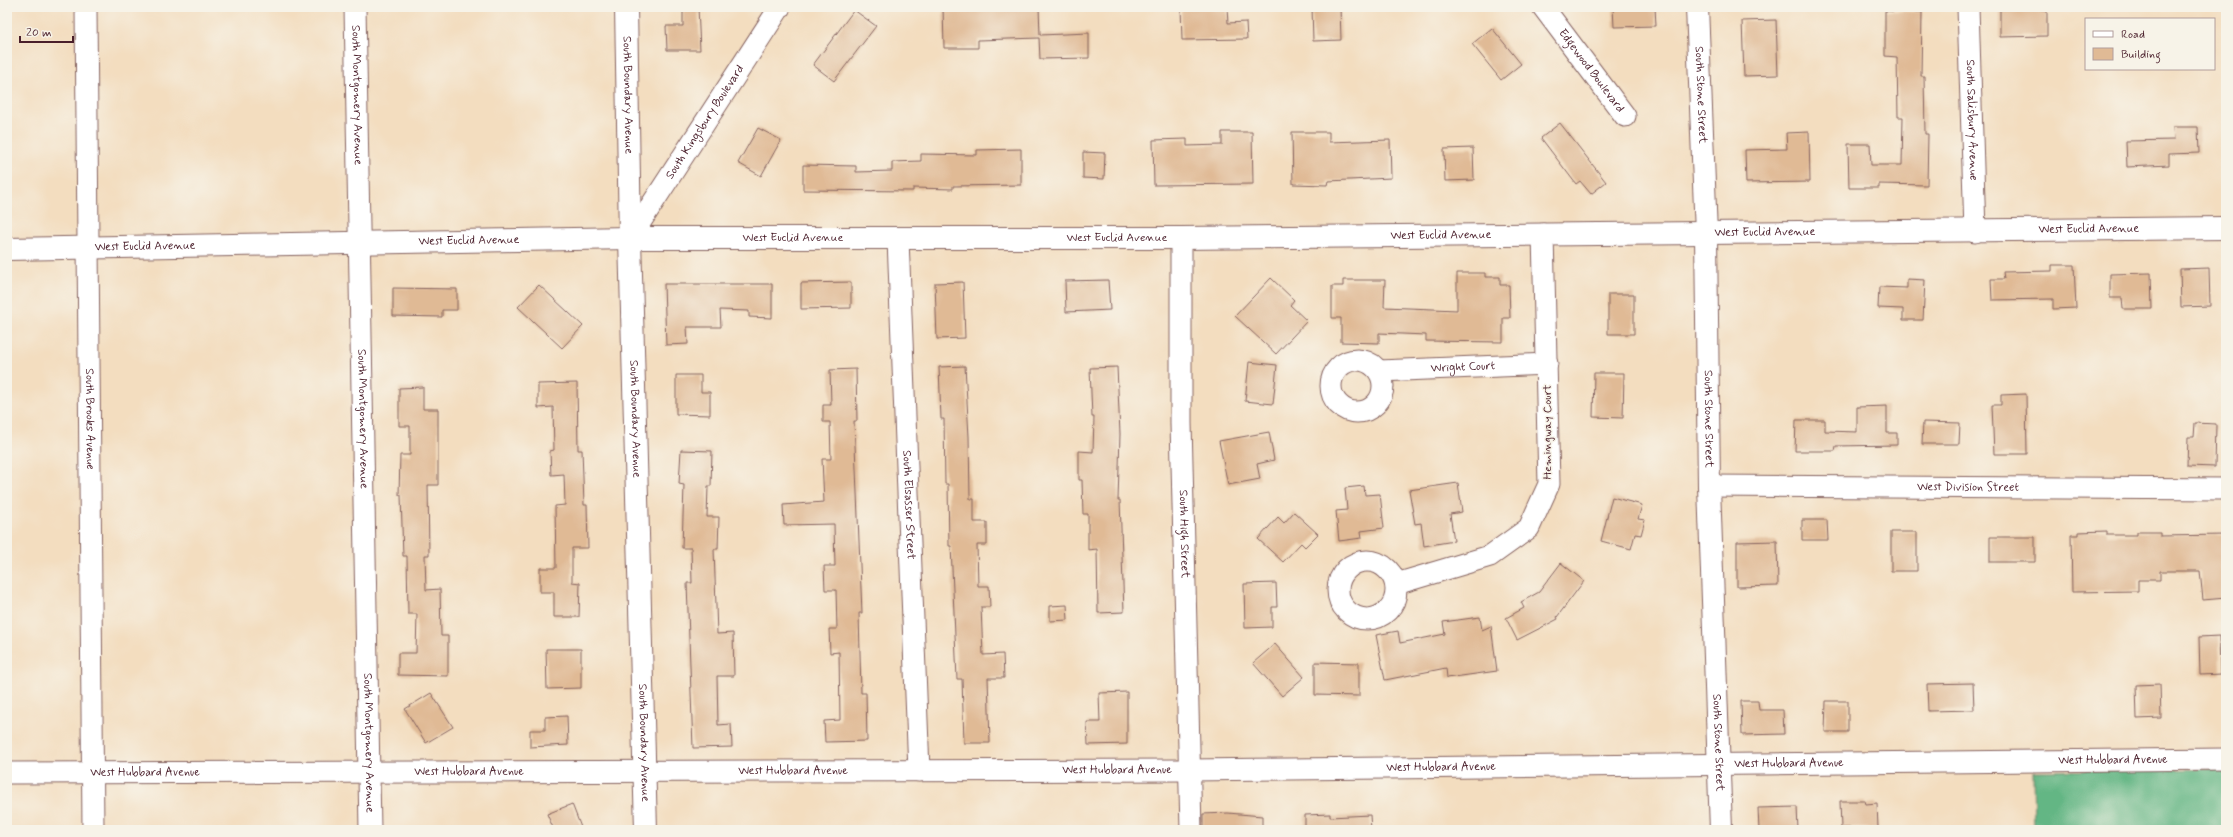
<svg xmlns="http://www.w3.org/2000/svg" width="2233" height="837" font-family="Mynerve,sans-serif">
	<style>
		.forest { fill: #64b684; stroke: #576a58 }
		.building { fill: #e0ba95 }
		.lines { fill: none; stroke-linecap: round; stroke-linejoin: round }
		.minor-casing { stroke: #85625f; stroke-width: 23 }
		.tertiary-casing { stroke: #85625f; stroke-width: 24 }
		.minor { stroke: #fff; stroke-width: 21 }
		.tertiary { stroke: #fff; stroke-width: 22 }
		.labels { text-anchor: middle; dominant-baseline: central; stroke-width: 3; stroke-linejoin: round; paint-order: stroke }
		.street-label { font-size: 12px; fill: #4a1f2b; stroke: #f7f3e8 }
	</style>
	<rect width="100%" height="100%" fill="#f7f3e8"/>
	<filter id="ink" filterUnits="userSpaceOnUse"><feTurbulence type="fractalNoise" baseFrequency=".025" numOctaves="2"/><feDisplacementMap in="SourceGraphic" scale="8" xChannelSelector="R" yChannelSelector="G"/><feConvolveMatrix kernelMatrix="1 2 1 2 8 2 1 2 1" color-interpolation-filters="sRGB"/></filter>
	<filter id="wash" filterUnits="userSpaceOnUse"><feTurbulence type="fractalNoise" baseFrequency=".012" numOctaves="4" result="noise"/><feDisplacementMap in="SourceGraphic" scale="16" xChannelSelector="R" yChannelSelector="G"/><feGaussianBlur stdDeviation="0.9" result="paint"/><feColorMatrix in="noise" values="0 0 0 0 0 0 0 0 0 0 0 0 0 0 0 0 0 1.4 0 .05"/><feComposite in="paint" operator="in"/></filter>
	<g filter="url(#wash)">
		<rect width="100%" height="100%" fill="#f3ddbf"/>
		<path class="forest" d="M 2226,769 L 2226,830 L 2034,830 L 2033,771 Z"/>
		<g id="blocks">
			<path class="building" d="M 683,7 L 698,7 L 700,50 L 667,50 L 666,26 L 683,26 Z
				M 943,7 L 1039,7 L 1040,35 L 1089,33 L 1089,58 L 1040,59 L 1039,38 L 978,40 L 978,48 L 944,48 Z
				M 1181,7 L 1227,7 L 1228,23 L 1246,22 L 1247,39 L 1182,40 Z
				M 1312,7 L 1340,7 L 1341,40 L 1313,41 Z
				M 1613,7 L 1655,7 L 1656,26 L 1614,27 Z
				M 2000,7 L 2047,10 L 2047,36 L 2000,37 Z
				M 854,10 L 876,26 L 834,81 L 813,65 Z
				M 1885,11 L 1922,12 L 1921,76 L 1924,76 L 1925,134 L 1928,134 L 1927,185 L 1879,184 L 1879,188 L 1849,188 L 1848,144 L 1870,144 L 1871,165 L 1902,165 L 1903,117 L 1898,117 L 1897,57 L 1885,56 Z
				M 1776,20 L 1778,75 L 1744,76 L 1742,21 Z
				M 1492,28 L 1521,64 L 1501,80 L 1472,44 Z
				M 1560,123 L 1606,182 L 1591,194 L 1580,181 L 1576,184 L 1541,138 Z
				M 2173,127 L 2198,127 L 2199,153 L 2169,154 L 2169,165 L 2127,167 L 2126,141 L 2174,140 Z
				M 758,128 L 781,140 L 761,176 L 738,163 Z
				M 1222,132 L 1252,132 L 1253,184 L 1154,185 L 1153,140 L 1187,139 L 1187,146 L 1222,145 Z
				M 1292,132 L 1329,132 L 1329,142 L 1390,140 L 1391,178 L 1328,181 L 1327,185 L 1293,184 Z
				M 1809,132 L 1810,182 L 1746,183 L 1745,150 L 1787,149 L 1786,133 Z
				M 1473,148 L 1474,180 L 1445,181 L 1444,149 Z
				M 1021,149 L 1021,185 L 953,186 L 953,189 L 913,188 L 913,191 L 803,190 L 803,165 L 856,166 L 856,172 L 892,171 L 892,162 L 921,161 L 921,154 L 977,155 L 977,150 Z
				M 1083,152 L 1105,153 L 1104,179 L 1083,178 Z
				M 2052,265 L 2074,265 L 2076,308 L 2053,309 L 2053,299 L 1992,300 L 1991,279 L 2004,279 L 2003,272 L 2052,271 Z
				M 2209,268 L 2210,306 L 2181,307 L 2180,269 Z
				M 1457,273 L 1485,273 L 1485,277 L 1500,277 L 1500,285 L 1509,285 L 1510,318 L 1503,318 L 1503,342 L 1426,341 L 1426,335 L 1379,333 L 1379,343 L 1341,342 L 1341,318 L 1332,318 L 1332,286 L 1343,286 L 1343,280 L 1385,280 L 1384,307 L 1457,310 Z
				M 2151,273 L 2152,309 L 2123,309 L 2122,298 L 2110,298 L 2110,274 Z
				M 1271,278 L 1294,300 L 1290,305 L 1307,321 L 1276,354 L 1235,316 Z
				M 1907,279 L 1925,280 L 1923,320 L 1903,320 L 1903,309 L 1878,308 L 1879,287 L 1907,288 Z
				M 1108,280 L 1110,310 L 1066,312 L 1065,281 Z
				M 851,282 L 851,308 L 801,309 L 801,283 Z
				M 963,282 L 965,338 L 937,339 L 935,283 Z
				M 664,284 L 772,284 L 772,318 L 749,317 L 749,311 L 720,310 L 721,327 L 687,327 L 688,344 L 666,345 Z
				M 539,285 L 583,326 L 562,348 L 518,307 Z
				M 393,288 L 457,289 L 457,310 L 442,310 L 442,317 L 393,316 Z
				M 1608,294 L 1634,294 L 1634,334 L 1608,334 Z
				M 1249,362 L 1277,365 L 1273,404 L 1245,401 Z
				M 965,366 L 969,437 L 970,499 L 974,499 L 974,522 L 987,522 L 987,545 L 977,545 L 978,586 L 989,586 L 990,607 L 981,607 L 983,655 L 1003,654 L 1004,678 L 988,678 L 990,743 L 964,743 L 962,679 L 957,679 L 951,546 L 949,546 L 948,484 L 945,484 L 944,419 L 941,419 L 939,367 Z
				M 1117,367 L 1120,434 L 1118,500 L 1120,500 L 1124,612 L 1098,613 L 1097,549 L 1088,550 L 1088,514 L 1083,514 L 1082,480 L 1079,480 L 1079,451 L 1093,452 L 1094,417 L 1092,417 L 1090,368 Z
				M 856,369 L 857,421 L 854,421 L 862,613 L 859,613 L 861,693 L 866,693 L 867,741 L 825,742 L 824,721 L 840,720 L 839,652 L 830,653 L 829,629 L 837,629 L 836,590 L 825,590 L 824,566 L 835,566 L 834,524 L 784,525 L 783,505 L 824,502 L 822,459 L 831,459 L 830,422 L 823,422 L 823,405 L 831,405 L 830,370 Z
				M 1594,373 L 1624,373 L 1623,418 L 1593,417 Z
				M 676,375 L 701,375 L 701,392 L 710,392 L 710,415 L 676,414 Z
				M 577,383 L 578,450 L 582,450 L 584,505 L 587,505 L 588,548 L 572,548 L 572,582 L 580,583 L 579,617 L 554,617 L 554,592 L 540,592 L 540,568 L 556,568 L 555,506 L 565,505 L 564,474 L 551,475 L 550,451 L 554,450 L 553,407 L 538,408 L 538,384 Z
				M 423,387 L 423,409 L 438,409 L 438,485 L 428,485 L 429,555 L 425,555 L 426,590 L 440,589 L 441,636 L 448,636 L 448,676 L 398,675 L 398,653 L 416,653 L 417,614 L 408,614 L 407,556 L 403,556 L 401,495 L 399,495 L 400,455 L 410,455 L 410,426 L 399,426 L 399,388 Z
				M 2026,394 L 2027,454 L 1994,454 L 1992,405 L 2001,405 L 2001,395 Z
				M 1887,406 L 1887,433 L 1897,433 L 1897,445 L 1836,446 L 1835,451 L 1795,451 L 1796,420 L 1825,420 L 1825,431 L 1857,432 L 1857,407 Z
				M 1923,422 L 1960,423 L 1959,444 L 1922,444 Z
				M 2195,423 L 2216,424 L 2215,467 L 2187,466 L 2188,437 L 2194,437 Z
				M 1269,432 L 1274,460 L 1257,464 L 1260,479 L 1228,485 L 1219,441 Z
				M 681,450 L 712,451 L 711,486 L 708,486 L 707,517 L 719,517 L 718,549 L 714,549 L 717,634 L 733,633 L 734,676 L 717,676 L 718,725 L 731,724 L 732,747 L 693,748 L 687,583 L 692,583 L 691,548 L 682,548 L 684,485 L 679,484 Z
				M 1458,483 L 1462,512 L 1450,514 L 1454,541 L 1424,546 L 1421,523 L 1415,524 L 1409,490 Z
				M 1364,486 L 1365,495 L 1380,494 L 1384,528 L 1361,531 L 1362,538 L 1339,541 L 1336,511 L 1347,510 L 1345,488 Z
				M 1612,497 L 1642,505 L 1638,519 L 1645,520 L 1641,535 L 1635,534 L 1631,549 L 1601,541 Z
				M 1294,512 L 1318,534 L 1305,547 L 1301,543 L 1283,562 L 1258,539 L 1278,517 L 1284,523 Z
				M 1802,520 L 1827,520 L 1828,540 L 1802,540 Z
				M 2107,531 L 2107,535 L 2137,535 L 2137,532 L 2160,532 L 2160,536 L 2225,535 L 2226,598 L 2203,600 L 2200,571 L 2160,571 L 2160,580 L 2138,580 L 2138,591 L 2072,592 L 2071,535 L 2078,535 L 2078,532 Z
				M 1891,532 L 1917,532 L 1917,571 L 1891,571 Z
				M 1990,537 L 2035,537 L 2035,562 L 1990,562 Z
				M 1777,541 L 1778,586 L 1737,587 L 1737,542 Z
				M 1561,563 L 1584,581 L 1557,617 L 1558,619 L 1517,640 L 1506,618 L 1524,608 L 1521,602 L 1539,592 Z
				M 1276,583 L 1277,607 L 1272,607 L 1272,627 L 1245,628 L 1244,584 Z
				M 1067,605 L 1068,620 L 1050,621 L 1050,606 Z
				M 1480,617 L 1482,630 L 1491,626 L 1497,671 L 1447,678 L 1446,668 L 1385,680 L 1376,635 L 1398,631 L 1400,643 L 1445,634 L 1443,622 Z
				M 2219,636 L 2220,674 L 2200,675 L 2199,637 Z
				M 1275,644 L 1304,677 L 1282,696 L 1253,663 Z
				M 546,649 L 581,649 L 581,688 L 547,689 Z
				M 1315,662 L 1359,663 L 1359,696 L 1315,695 Z
				M 1973,683 L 1974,710 L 1928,711 L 1927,684 Z
				M 2160,684 L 2161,718 L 2137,719 L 2136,685 Z
				M 1127,692 L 1127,744 L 1088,745 L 1087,722 L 1100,722 L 1099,693 Z
				M 431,693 L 453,727 L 426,743 L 405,709 Z
				M 1741,701 L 1758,701 L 1759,710 L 1783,710 L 1784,734 L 1742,735 Z
				M 1826,701 L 1848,701 L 1848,732 L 1825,732 Z
				M 567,716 L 568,745 L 530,747 L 530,730 L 545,730 L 545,717 Z
				M 1840,801 L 1865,801 L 1866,804 L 1877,803 L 1878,828 L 1841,828 Z
				M 572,804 L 582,830 L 554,830 L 547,814 Z
				M 1797,807 L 1798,830 L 1759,830 L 1758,808 Z
				M 1228,813 L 1262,816 L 1262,830 L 1203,830 L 1203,814 Z
				M 1330,814 L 1330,817 L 1370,815 L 1371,830 L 1305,830 L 1305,815 Z"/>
		</g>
	</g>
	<g filter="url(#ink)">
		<use href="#blocks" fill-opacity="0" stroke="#85625f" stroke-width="1"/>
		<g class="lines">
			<defs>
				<g id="minor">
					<path id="s1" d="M 86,7 L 93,830"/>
					<path id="s2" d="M 355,7 L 370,830"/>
					<path id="s3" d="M 1543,7 L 1625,116"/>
					<path id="s4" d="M 1968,7 L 1975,232"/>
					<path id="s5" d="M 630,238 L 780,7"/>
					<path id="s6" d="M 1181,238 L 1181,423 L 1191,830"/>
					<path id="s7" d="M 898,239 L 919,771"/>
					<circle cx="1357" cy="386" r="26"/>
					<path id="s8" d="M 1379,371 L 1547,364"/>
					<path id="s9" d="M 1709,486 L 2226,489"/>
					<circle cx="1367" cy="590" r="29"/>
					<path d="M 1396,584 L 1490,556 L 1529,528 L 1549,484 L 1543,234"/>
					<path id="s10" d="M 7,773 L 1190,770 L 2226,759"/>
				</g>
				<g id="tertiary">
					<path id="s11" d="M 626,7 L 630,238 L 646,830"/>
					<path id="s12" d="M 1697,7 L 1706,234 L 1709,486 L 1721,830"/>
					<path id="s13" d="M 7,249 L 630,238 L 1181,238 L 2226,228"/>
				</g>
			</defs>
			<use href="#minor" class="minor-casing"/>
			<use href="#tertiary" class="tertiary-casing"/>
			<use href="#minor" class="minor"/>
			<use href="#tertiary" class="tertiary"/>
		</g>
	</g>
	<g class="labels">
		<g class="street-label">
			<text stroke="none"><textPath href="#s3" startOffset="80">Edgewood Boulevard</textPath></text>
			<text stroke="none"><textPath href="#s2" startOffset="88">South Montgomery Avenue</textPath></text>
			<text stroke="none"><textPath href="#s11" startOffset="88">South Boundary Avenue</textPath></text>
			<text stroke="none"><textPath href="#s12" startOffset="88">South Stone Street</textPath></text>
			<text stroke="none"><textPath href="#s4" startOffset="113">South Salisbury Avenue</textPath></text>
			<text stroke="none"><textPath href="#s5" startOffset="138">South Kingsbury Boulevard</textPath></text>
			<text stroke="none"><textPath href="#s13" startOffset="2082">West Euclid Avenue</textPath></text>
			<text stroke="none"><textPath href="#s13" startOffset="1758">West Euclid Avenue</textPath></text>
			<text stroke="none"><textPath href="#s13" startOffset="1434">West Euclid Avenue</textPath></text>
			<text stroke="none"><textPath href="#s13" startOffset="1110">West Euclid Avenue</textPath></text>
			<text stroke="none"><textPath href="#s13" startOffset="786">West Euclid Avenue</textPath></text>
			<text stroke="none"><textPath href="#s13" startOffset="462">West Euclid Avenue</textPath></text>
			<text stroke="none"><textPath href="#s13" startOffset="138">West Euclid Avenue</textPath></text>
			<text stroke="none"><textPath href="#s8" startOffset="84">Wright Court</textPath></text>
			<text stroke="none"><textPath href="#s1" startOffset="412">South Brooks Avenue</textPath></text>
			<text stroke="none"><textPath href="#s2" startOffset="412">South Montgomery Avenue</textPath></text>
			<text stroke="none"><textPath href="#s11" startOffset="412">South Boundary Avenue</textPath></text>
			<text stroke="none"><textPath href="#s12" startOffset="412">South Stone Street</textPath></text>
			<text transform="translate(1548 432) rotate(-90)">Hemingway Court</text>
			<text stroke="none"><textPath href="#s9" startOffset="259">West Division Street</textPath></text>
			<text stroke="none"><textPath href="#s7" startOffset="266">South Elsasser Street</textPath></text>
			<text stroke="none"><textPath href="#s6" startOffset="296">South High Street</textPath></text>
			<text stroke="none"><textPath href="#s2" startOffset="736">South Montgomery Avenue</textPath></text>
			<text stroke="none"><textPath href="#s11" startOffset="736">South Boundary Avenue</textPath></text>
			<text stroke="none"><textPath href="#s12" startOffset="736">South Stone Street</textPath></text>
			<text stroke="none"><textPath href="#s10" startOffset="2106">West Hubbard Avenue</textPath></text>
			<text stroke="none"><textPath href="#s10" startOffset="1782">West Hubbard Avenue</textPath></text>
			<text stroke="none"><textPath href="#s10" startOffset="1434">West Hubbard Avenue</textPath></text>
			<text stroke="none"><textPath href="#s10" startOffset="1110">West Hubbard Avenue</textPath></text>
			<text stroke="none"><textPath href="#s10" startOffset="786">West Hubbard Avenue</textPath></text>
			<text stroke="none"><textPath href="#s10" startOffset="462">West Hubbard Avenue</textPath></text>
			<text stroke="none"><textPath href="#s10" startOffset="138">West Hubbard Avenue</textPath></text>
		</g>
	</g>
	<rect width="2233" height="837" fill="none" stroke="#f7f3e8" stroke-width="24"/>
	<rect x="2085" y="18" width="130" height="52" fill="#f7f3e8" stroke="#b29e9c"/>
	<rect x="2093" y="31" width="20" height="6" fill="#ffffff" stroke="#b29e9c"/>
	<text x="2121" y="38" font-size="12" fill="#4a1f2b">Road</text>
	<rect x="2093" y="48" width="20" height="12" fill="#e0ba95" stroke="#b29e9c"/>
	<text x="2121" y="58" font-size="12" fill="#4a1f2b">Building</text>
	<path d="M20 36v6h53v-6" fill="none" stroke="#4a1f2b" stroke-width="2"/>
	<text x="26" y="36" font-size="12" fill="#4a1f2b" stroke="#f7f3e8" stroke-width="3" paint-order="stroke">20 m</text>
</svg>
